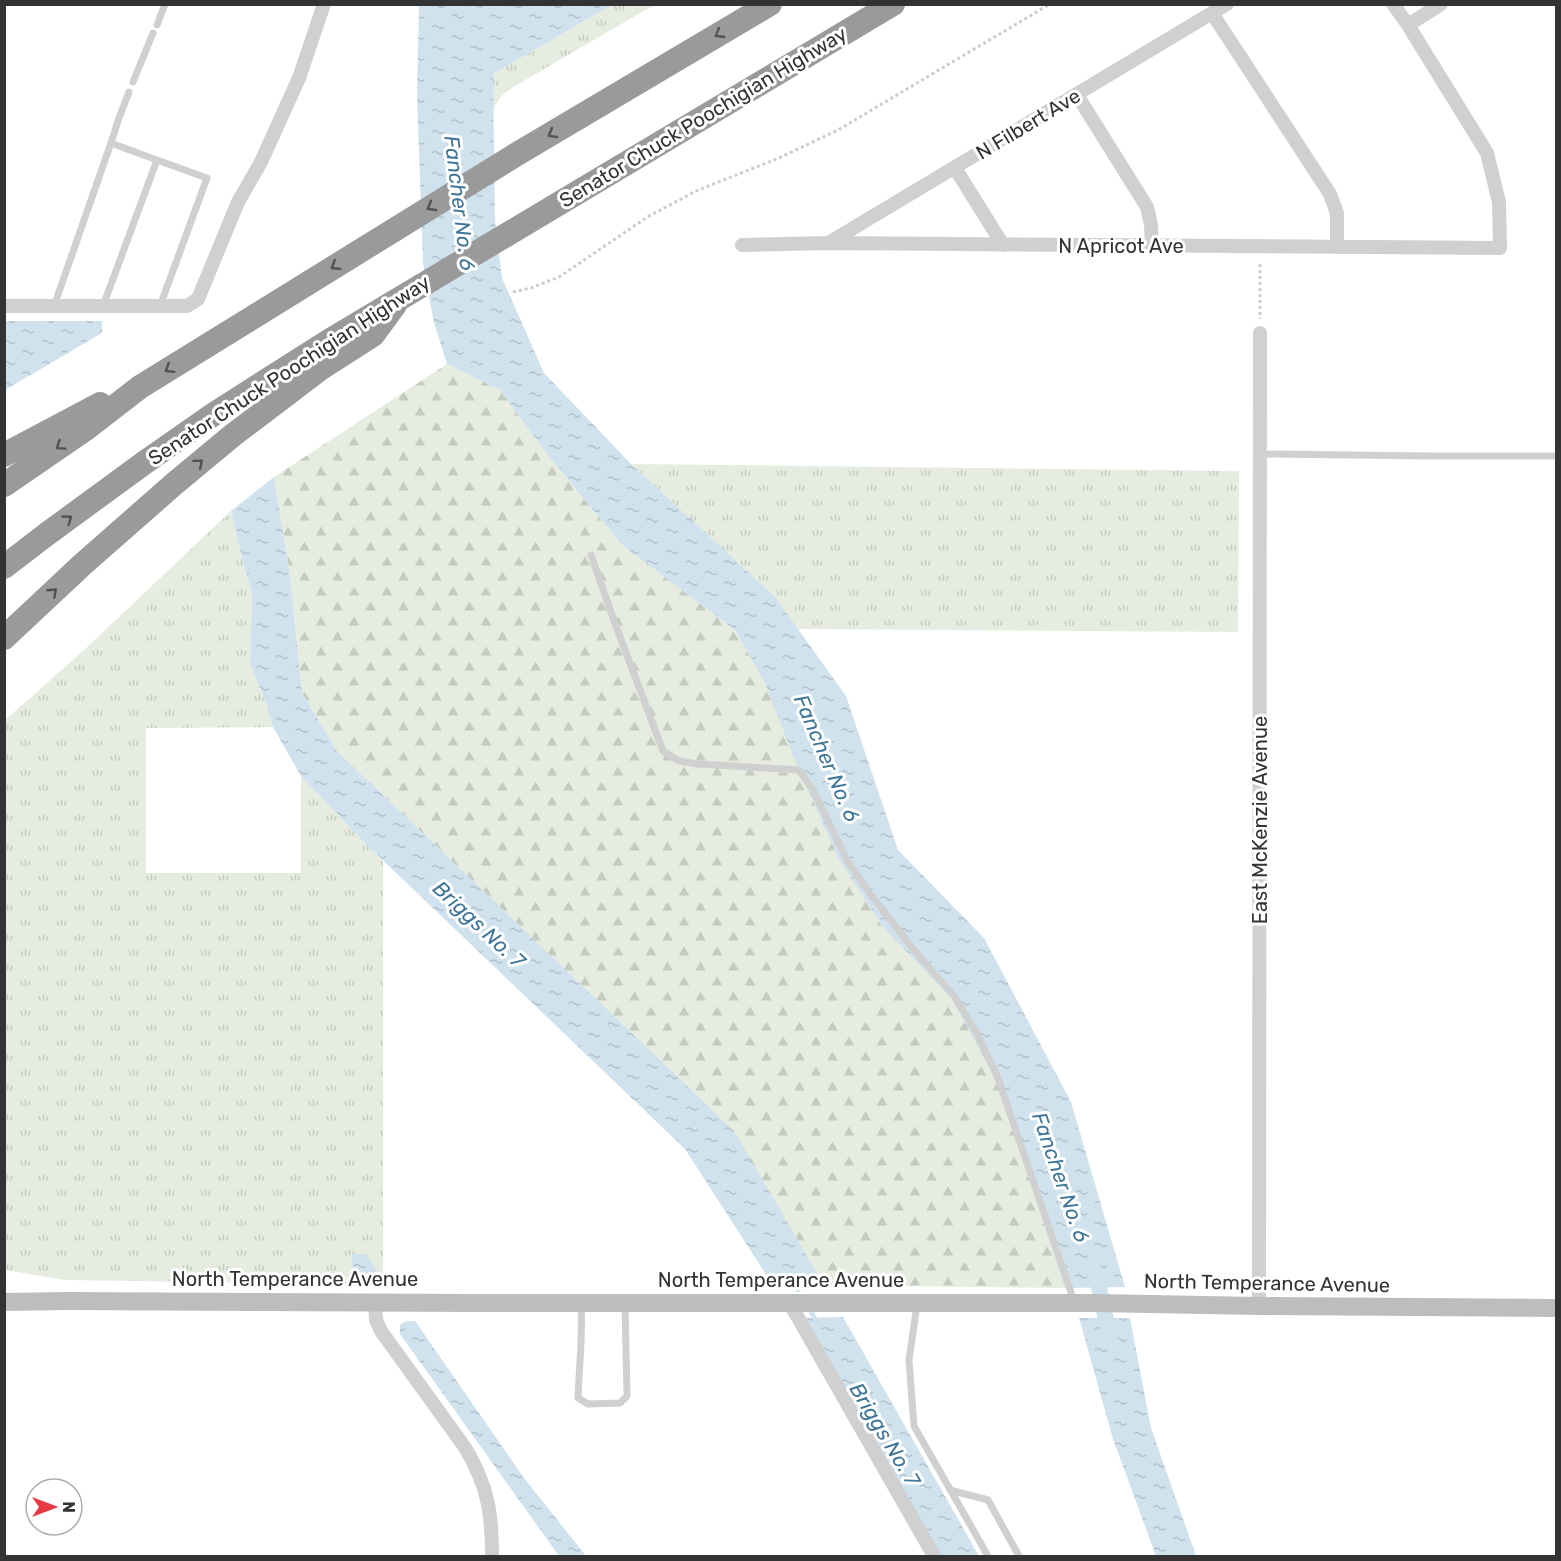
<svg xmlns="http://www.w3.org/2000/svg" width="1561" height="1561" font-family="Rubik,sans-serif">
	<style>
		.grass { fill: url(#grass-tufts) }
		.forest { fill: url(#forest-firs) }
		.water { fill: url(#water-ripples) }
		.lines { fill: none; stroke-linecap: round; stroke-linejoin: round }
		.stream { stroke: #cfe2ee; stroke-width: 4.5 }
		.canal { stroke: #cfe2ee; stroke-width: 16 }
		.path { stroke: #cdcdcd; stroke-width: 3; stroke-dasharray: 3 3; stroke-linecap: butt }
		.lane { stroke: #d0d0d0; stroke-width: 7 }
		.street { stroke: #d0d0d0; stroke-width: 14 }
		.secondary { stroke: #bdbdbd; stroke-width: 18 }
		.highway { stroke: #9a9a9a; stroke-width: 24 }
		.oneway { stroke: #525252 }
		.labels { text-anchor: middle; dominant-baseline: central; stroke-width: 6; stroke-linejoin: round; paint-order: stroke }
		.street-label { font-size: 20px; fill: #333; stroke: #fff }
		.water-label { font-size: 21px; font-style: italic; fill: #3f7597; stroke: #fff }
	</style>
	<defs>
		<pattern id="grass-tufts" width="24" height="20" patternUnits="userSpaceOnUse" patternTransform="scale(1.5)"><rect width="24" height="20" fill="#e6ecdf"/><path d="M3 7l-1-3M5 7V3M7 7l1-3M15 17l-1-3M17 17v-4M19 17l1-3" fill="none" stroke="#c6cbc0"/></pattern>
		<pattern id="forest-firs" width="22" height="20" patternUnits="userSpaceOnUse" patternTransform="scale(1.5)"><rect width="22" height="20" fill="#e6ecdf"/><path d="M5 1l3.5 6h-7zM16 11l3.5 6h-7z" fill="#c6cbc0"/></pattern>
		<pattern id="water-ripples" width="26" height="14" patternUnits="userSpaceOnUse" patternTransform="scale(1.5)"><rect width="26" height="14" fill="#cfe2ee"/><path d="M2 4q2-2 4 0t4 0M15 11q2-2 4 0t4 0" fill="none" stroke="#b2c2cd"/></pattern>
	</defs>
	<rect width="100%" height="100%" fill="#fff"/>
	<path class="grass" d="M 612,5 L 654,5 L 515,86 C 504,93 497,99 493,111 L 493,74 Z
		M 631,464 L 1239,471 L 1238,632 L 797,629 L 774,597 Z
		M 231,511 L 243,563 L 252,592 L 250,664 L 266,703 L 273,727 L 146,728 L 146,873 L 301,873 L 301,776 L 383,861 L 383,1280 L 366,1254 L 352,1255 L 352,1284 L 65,1280 L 5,1270 L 4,721 L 84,650 Z"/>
	<path class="forest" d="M 447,364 L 500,390 L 547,454 L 622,545 L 735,630 L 765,683 L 882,926 L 951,998 L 997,1082 L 1065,1288 L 824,1285 L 733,1131 L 337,751 L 302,693 L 290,575 L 274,477 Z"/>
	<path class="water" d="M 419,5 L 612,5 L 493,74 L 495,220 L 502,278 L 544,373 L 631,464 L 775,597 L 846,696 L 898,850 L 984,938 L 1071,1102 L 1125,1287 L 1065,1288 L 997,1082 L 951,998 L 882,926 L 838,858 L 794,758 L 765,683 L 735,630 L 622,545 L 547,454 L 500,390 L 447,364 L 434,323 L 423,263 L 417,96 Z
		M 5,321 L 102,321 L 102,333 L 5,390 Z
		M 274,477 L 290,575 L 302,693 L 337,751 L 734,1131 L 824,1285 L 772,1284 L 685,1149 L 368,846 L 301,776 L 273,727 L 266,703 L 250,664 L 252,592 L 243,563 L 231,511 Z
		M 352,1254 L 366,1254 L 383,1280 L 379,1285 L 352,1284 Z
		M 843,1317 L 979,1556 L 933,1556 L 794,1318 Z
		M 1079,1318 L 1130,1318 L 1151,1428 L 1196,1556 L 1156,1556 L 1113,1439 Z
		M 406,1321 L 415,1321 L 524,1478 L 586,1556 L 559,1556 L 400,1334 L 400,1325 Z"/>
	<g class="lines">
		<path class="stream" d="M 791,1280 L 798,1290
			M 811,1312 L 816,1320"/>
		<path class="canal" d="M 1093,1268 L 1099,1287 L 1110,1339"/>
		<path class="path" d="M 1260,264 L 1260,319
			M 513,292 L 531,288 L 559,277 L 649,216 L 696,191 L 779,158 L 838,130 L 1050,4"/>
		<path class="lane" d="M 157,25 L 165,4
			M 133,82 L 153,33
			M 111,143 L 119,118 L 129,92
			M 54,306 L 111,143 L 157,160
			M 103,306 L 157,160 L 207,178 L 160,306
			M 1260,454 L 1431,456 L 1556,456
			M 591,555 L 613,618 L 663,751 L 679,761 L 698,764 L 799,770 L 813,790 L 848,862 L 871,895 L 918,955 L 954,996 L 977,1034 L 998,1078 L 1074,1301
			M 581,1305 C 583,1337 579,1367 578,1398 L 588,1404 L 620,1403 L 627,1396 L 625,1305
			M 917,1305 L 909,1360 L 914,1426 L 988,1556
			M 950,1490 L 988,1500 L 1019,1556"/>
		<path class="street" d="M 1212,13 L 1330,194 L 1337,213 L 1337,247
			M 1408,25 L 1441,4
			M 1077,95 L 1147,207 L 1151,225 L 1152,246
			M 955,168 L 1003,245
			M 830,242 L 1227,4
			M 742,245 L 828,243 L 1500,248 L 1499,202 L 1487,153 L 1408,25 L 1393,4
			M 4,306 L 187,306 L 198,299 L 238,202 L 261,162 L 299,78 L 324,4
			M 375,1302 L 376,1320 L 381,1331 L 466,1449 C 488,1487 492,1513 492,1556
			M 789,1302 L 934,1556
			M 1259,1306 L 1260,333"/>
		<path class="secondary" d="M 4,1302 L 67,1301 L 475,1303 L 1095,1303 L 1259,1306 L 1556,1308"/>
		<path class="highway" d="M 4,455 L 100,404
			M 4,485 L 87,428 L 140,387 L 517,154 L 770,4
			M 4,567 L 47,534 L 144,463 L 214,414 L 327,342 L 893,4
			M 4,638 L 83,564 L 174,484 L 233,435 L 320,369 L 373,335 L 395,305"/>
	</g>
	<defs><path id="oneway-chevron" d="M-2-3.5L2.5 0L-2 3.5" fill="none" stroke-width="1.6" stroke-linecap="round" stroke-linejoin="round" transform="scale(1.5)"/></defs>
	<g class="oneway">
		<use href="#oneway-chevron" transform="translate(719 34) rotate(150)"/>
		<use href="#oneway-chevron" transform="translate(552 134) rotate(149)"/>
		<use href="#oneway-chevron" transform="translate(431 207) rotate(149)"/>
		<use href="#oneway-chevron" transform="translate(335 266) rotate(148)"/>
		<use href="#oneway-chevron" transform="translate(169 369) rotate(148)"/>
		<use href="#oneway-chevron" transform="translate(60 446) rotate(146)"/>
		<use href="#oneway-chevron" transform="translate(199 463) rotate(-40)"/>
		<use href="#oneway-chevron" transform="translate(68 519) rotate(-36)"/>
		<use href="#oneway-chevron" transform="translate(53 592) rotate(-43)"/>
	</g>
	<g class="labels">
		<g class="street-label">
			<text transform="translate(703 117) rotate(-31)">Senator Chuck Poochigian Highway</text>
			<text transform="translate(1028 124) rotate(-31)">N Filbert Ave</text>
			<text x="1121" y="246">N Apricot Ave</text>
			<text transform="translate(289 370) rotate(-33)">Senator Chuck Poochigian Highway</text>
			<text transform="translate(1260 820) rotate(-90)">East McKenzie Avenue</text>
			<text x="295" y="1279">North Temperance Avenue</text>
			<text x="781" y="1280">North Temperance Avenue</text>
			<text transform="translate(1267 1283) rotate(1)">North Temperance Avenue</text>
		</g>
		<g class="water-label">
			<text transform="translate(460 203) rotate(83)">Fancher No. 6</text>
			<text transform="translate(827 758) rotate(67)">Fancher No. 6</text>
			<text transform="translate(479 924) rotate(43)">Briggs No. 7</text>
			<text transform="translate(1061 1177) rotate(71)">Fancher No. 6</text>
			<text transform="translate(885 1434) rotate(59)">Briggs No. 7</text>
		</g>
	</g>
	<rect width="1561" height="1561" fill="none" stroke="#333333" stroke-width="12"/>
	<g transform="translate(54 1507) rotate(90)"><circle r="28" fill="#ffffff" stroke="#adadad" stroke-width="1.5"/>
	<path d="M0-4.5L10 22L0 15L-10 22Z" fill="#e63946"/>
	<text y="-9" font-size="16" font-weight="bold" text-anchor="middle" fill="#333333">N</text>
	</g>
</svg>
